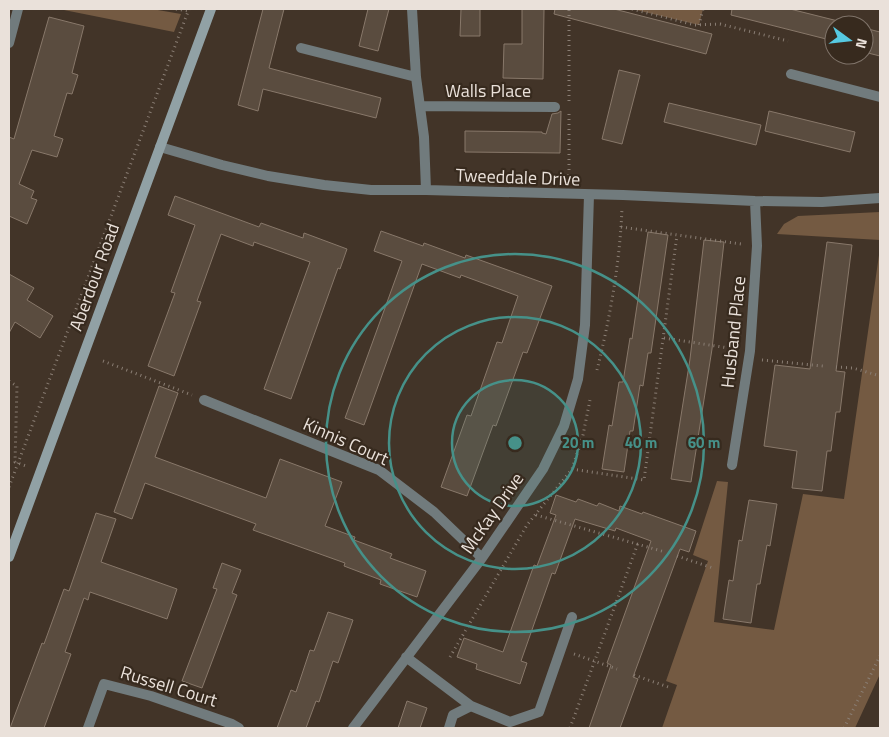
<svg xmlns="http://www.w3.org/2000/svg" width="889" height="737" font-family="'Titillium Web',sans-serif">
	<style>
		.green { fill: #745a42 }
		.building { fill: #5a4c3f; stroke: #88786a }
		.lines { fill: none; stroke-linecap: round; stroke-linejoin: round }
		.path { stroke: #8a7e74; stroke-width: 3; stroke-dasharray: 1 4; stroke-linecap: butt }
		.minor { stroke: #717b7d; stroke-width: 10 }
		.secondary { stroke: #91a1a5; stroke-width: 10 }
		.ring { fill: none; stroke: #469189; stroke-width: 2.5 }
		.labels { text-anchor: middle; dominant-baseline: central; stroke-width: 4.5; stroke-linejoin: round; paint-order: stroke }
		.street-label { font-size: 18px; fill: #eae1da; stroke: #372a1e }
		.centre { fill: #469189; stroke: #372a1e; stroke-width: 2.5 }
		.ring-label { font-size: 15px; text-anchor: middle; font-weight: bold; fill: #469189; stroke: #372a1e; stroke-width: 4.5; stroke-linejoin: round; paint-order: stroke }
	</style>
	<rect width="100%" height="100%" fill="#423428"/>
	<path class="green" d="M 59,9 L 152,9 L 181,14 L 174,32 Z
		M 632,9 L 703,9 L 699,25 Z
		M 880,212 L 880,240 L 777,234 L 784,224 L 798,216 Z
		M 880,248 L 880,674 L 855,728 L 662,728 L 677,685 L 666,681 L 708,561 L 693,555 L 717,481 L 728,482 L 714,622 L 774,630 L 803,494 L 844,499 Z"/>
	<path class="building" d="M 263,9 L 284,9 L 269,68 L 381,98 L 376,118 L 263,89 L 258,111 L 238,105 Z
		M 368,9 L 389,9 L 378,51 L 359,46 Z
		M 461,9 L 480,9 L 480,36 L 460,36 Z
		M 522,9 L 544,9 L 543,79 L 503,78 L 504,44 L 522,44 Z
		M 555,9 L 614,9 L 712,34 L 706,54 L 554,14 Z
		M 732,9 L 790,9 L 854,25 L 834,25 L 834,41 L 731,15 Z
		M 49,17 L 84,26 L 72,73 L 78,75 L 72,94 L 67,93 L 54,136 L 63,139 L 57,157 L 32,150 L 19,184 L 34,191 L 31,198 L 37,200 L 27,224 L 9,216 L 9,137 L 14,139 Z
		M 864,28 L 880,32 L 880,56 L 864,52 Z
		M 619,70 L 640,75 L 622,144 L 602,139 Z
		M 669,103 L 761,125 L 756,145 L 664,122 Z
		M 561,111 L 560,153 L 465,152 L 465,131 L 542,132 L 542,133 L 546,134 L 552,114 L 558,113 Z
		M 769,111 L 855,132 L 850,152 L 765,131 Z
		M 175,196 L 259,227 L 261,223 L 303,238 L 304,233 L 347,249 L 340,269 L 338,268 L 291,399 L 264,389 L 310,262 L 254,242 L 253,246 L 221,234 L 197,301 L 201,302 L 174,376 L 148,366 L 175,293 L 171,292 L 195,225 L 168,215 Z
		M 381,231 L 423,246 L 424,243 L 465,258 L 466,255 L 552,286 L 527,353 L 523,352 L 496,426 L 493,425 L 467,496 L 441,487 L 467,415 L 471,416 L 497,342 L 502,343 L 518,296 L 461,275 L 460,278 L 422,264 L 364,425 L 345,418 L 402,261 L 374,251 Z
		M 648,232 L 668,235 L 651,353 L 648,353 L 643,386 L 640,385 L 633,431 L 630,431 L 624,472 L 602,469 L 609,425 L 612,426 L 619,382 L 623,382 L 630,338 L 632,339 Z
		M 704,240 L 724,242 L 712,349 L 691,482 L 671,479 L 690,359 Z
		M 827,242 L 852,245 L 836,371 L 845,372 L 840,412 L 836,412 L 831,451 L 827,451 L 822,491 L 792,488 L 797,451 L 764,446 L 775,365 L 810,369 Z
		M 9,274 L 34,288 L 27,300 L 53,316 L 40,338 L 15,322 L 9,333 Z
		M 159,386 L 178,393 L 155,457 L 266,498 L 280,459 L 342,482 L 325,526 L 355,537 L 354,540 L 392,554 L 390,558 L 426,571 L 417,597 L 380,584 L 381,580 L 344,566 L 345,563 L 253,530 L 256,524 L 145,483 L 132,519 L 114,512 Z
		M 556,495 L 576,502 L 578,499 L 597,506 L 599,503 L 619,511 L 620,506 L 642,514 L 643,512 L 696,531 L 689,552 L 680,549 L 633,677 L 638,679 L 620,728 L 589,728 L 611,665 L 607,663 L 651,541 L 616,528 L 615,531 L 575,519 L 555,574 L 552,573 L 521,661 L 527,663 L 520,684 L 476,669 L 477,664 L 457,657 L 464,638 L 503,652 L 534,565 L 537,566 L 556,515 L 550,513 Z
		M 749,500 L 777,504 L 770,546 L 767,545 L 760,584 L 757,584 L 751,623 L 723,619 L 729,580 L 733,581 L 739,540 L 742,541 Z
		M 96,513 L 116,519 L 101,562 L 177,589 L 167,619 L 90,592 L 88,600 L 84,598 L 65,652 L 71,654 L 44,728 L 10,728 L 42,643 L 44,644 L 64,589 L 69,591 Z
		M 222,563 L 241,570 L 232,593 L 237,595 L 202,688 L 182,681 L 217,589 L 213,588 Z
		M 328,612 L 353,620 L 338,663 L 333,661 L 319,702 L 316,701 L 306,728 L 277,728 L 291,690 L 296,692 L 310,650 L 314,651 Z
		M 407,701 L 427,708 L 420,728 L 398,728 Z"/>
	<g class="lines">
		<path class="path" d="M 176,9 L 188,11
			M 632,9 L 695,25 L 720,24 L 788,41
			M 699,25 L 703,9
			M 569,101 L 569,9
			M 569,114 L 569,178
			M 621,227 L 741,244
			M 664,338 L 735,349
			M 762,360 L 823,366
			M 103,361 L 192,395
			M 836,367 L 853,368 L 880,376
			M 597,370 C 610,318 620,262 622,208
			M 9,381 L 17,386 L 15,462 L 26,466
			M 572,469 L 644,480 L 677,235
			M 9,487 L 189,9
			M 536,515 L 665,552
			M 677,556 L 713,568
			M 574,654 L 617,669
			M 450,657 L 527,525 L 572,469 L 583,435 L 590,400
			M 634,675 L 671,688
			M 570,728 L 638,543
			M 844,728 L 880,656"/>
		<path class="minor" d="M 412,9 L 416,77 L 424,137 L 426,190
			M 9,43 L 18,9
			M 301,48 L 416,77
			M 791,74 L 880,97
			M 421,106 L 555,107
			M 160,147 L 222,165 L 268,176 L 324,185 L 371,190 L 426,190 L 623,195 L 755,201 L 822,202 L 880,198
			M 204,400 L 379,470 L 434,512 L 482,558
			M 732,465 L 750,351 L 757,246 L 755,201
			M 406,657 L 471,706
			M 88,728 L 104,684 L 151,696 L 232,724 L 239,728
			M 353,728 L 482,558 L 543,469 L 564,426 L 578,379 L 585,325 L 589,195
			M 449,728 L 453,715 L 471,706 L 510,722 L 539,712 L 572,617"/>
		<path class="secondary" d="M 9,557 L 211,9"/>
	</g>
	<circle cx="515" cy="443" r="63" fill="#469189" fill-opacity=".12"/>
	<g class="ring">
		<circle cx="515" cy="443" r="63"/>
		<circle cx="515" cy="443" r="126"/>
		<circle cx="515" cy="443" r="189"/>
	</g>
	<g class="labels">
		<g class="street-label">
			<text x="488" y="90">Walls Place</text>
			<text transform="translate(518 177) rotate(2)">Tweeddale Drive</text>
			<text transform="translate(94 277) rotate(-70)">Aberdour Road</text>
			<text transform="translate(733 332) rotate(-84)">Husband Place</text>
			<text transform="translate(346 441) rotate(24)">Kinnis Court</text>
			<text transform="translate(492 513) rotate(-55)">McKay Drive</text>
			<text transform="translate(169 686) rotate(17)">Russell Court</text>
		</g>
	</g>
	<circle cx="515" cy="443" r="8" class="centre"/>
	<g class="ring-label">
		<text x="578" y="448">20 m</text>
		<text x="641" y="448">40 m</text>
		<text x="704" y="448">60 m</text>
	</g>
	<rect width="889" height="737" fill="none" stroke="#eae1da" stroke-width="20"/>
	<g transform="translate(849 40) rotate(105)"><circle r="24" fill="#372a1e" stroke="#7f7369"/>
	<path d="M0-4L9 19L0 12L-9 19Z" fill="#56c9e1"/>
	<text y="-8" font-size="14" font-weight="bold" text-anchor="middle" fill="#eae1da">N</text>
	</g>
</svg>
